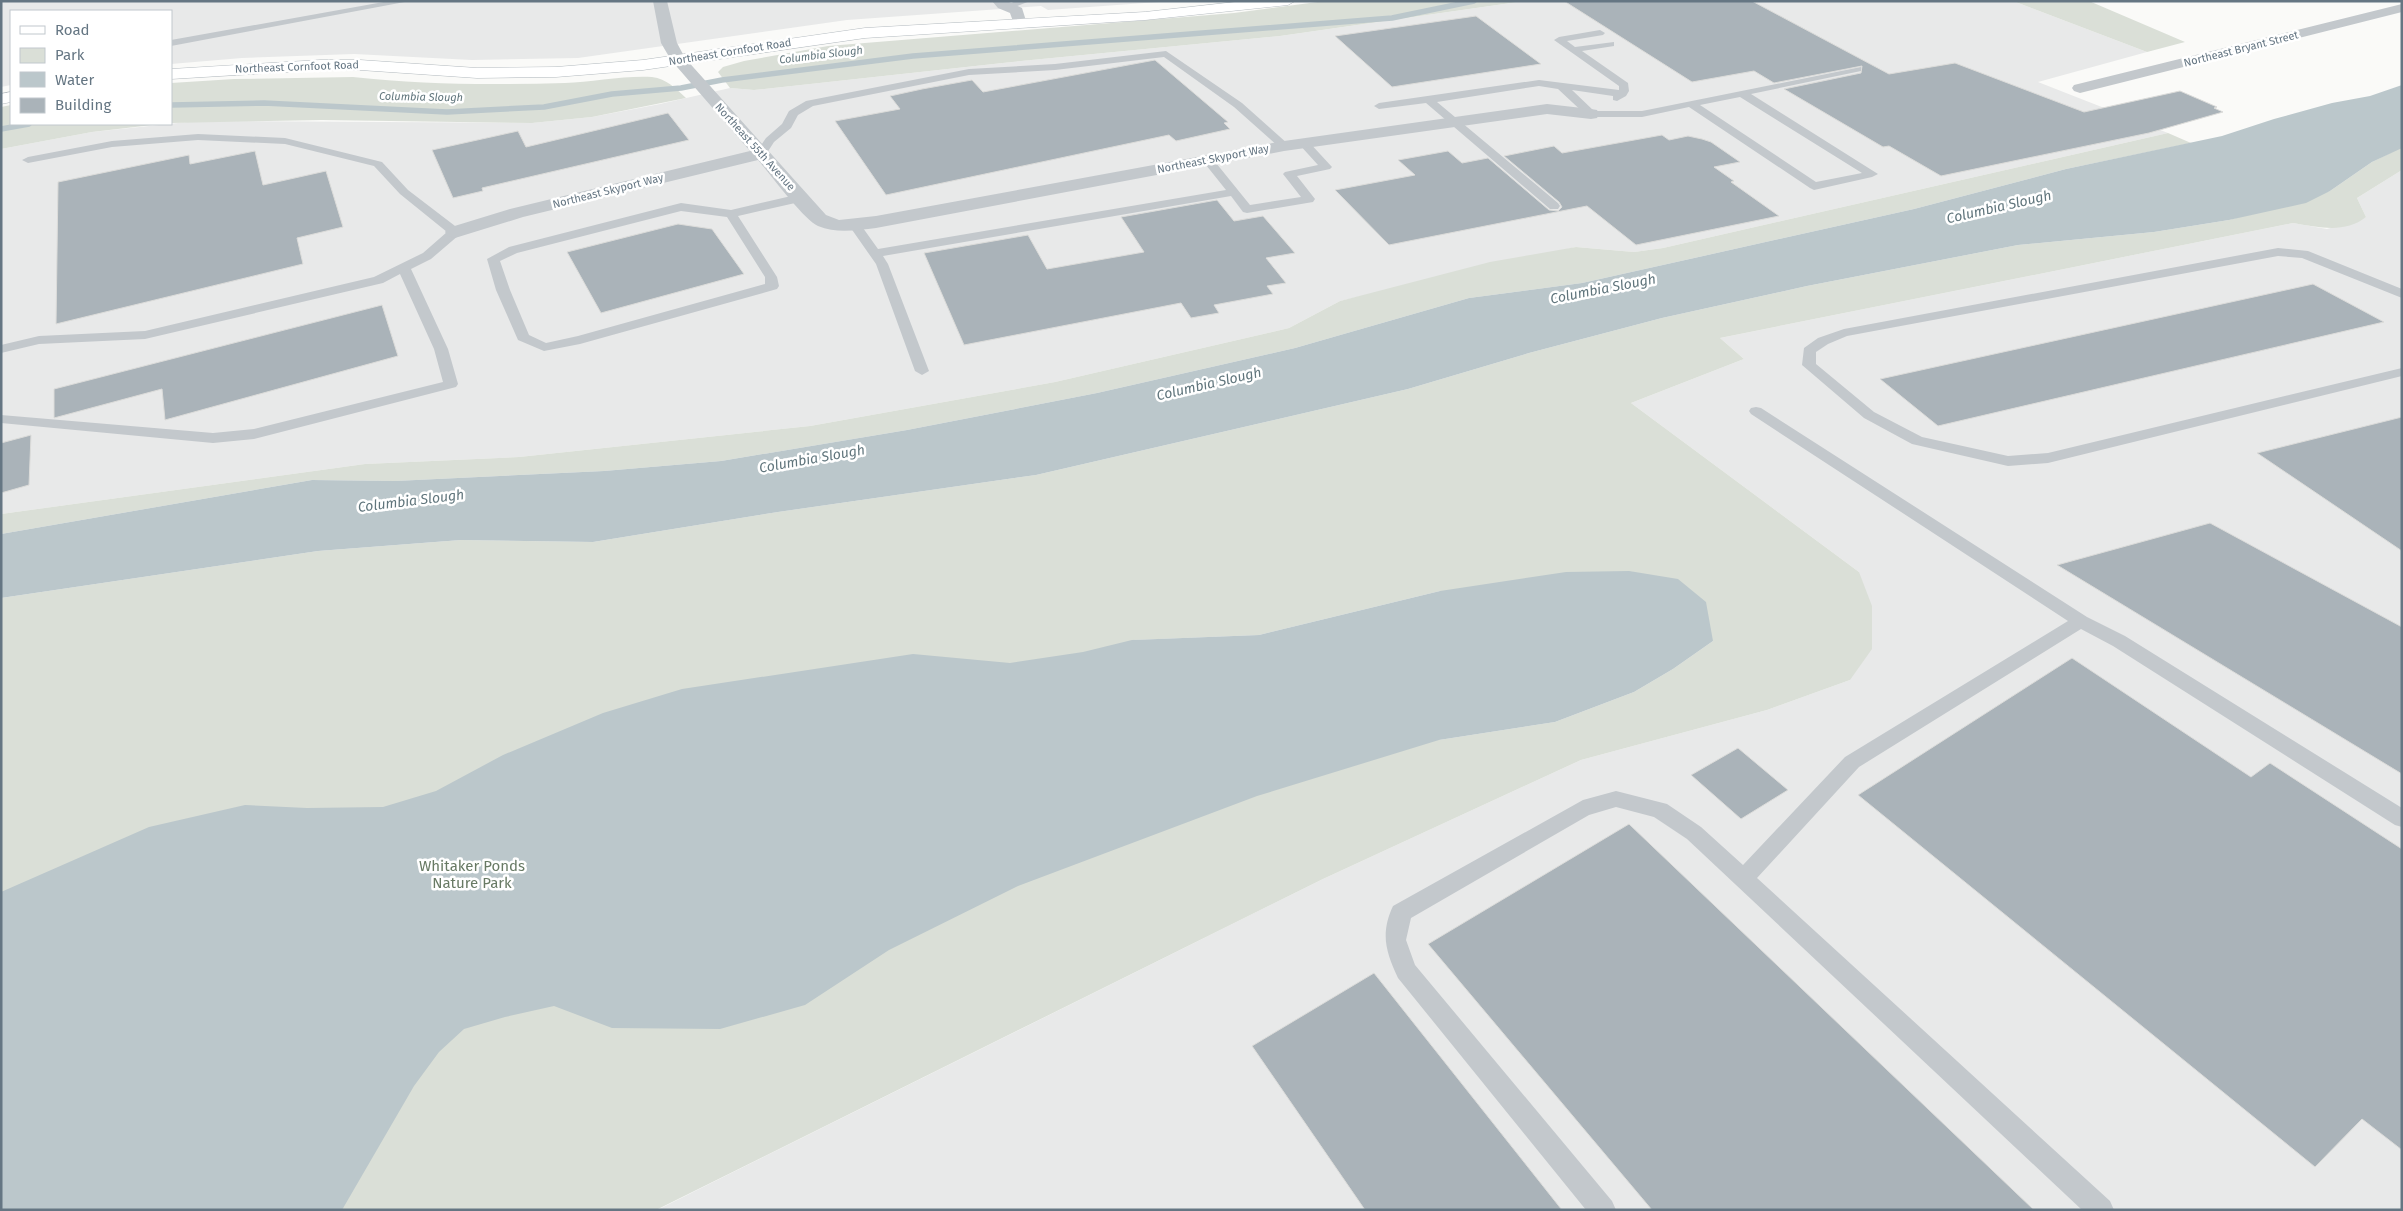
<svg xmlns="http://www.w3.org/2000/svg" width="2403" height="1211" font-family="'Fira Sans',sans-serif">
	<style>
		.built { fill: #e8e9e9 }
		.green { fill: #dadfd7; fill-rule: evenodd }
		.water { fill: #bbc7cb }
		.lines { fill: none; stroke-linecap: round; stroke-linejoin: round }
		.stream { stroke: #bbc7cb; stroke-width: 5.5 }
		.building { fill: #aab3b9; stroke: #dcdcda }
		.secondary-casing { stroke: #b3babf; stroke-width: 1 }
		.lane { fill: #c3c8cc; fill-rule: evenodd }
		.street { fill: #c3c8cc; fill-rule: evenodd }
		.secondary { fill: #fff; fill-rule: evenodd }
		.labels { text-anchor: middle; dominant-baseline: central; stroke-width: 5; stroke-linejoin: round; paint-order: stroke }
		.far-street-label { font-size: 11px; fill: #657683; stroke: #fff }
		.far-water-label { font-size: 11px; font-style: italic; fill: #60757c; stroke: #fff }
		.water-label { font-size: 14px; font-style: italic; fill: #60757c; stroke: #fff }
		.near-park-label { font-size: 15px; fill: #687a64; stroke: #fff }
	</style>
	<rect width="100%" height="100%" fill="#fafaf8"/>
	<path class="built" d="M 1,1 L 1172,1 L 1048,10 L 1041,6 L 847,20 L 578,58 L 472,60 L 354,54 L 242,58 L 171,64 L 171,11 L 11,11 L 11,85 L 1,87 Z
		M 1525,1 L 2013,1 L 2147,52 L 2038,82 L 2168,133 L 1663,248 L 1634,252 L 1576,247 L 1340,301 L 1289,328 L 1055,382 L 810,426 L 519,457 L 365,464 L 1,514 L 1,149 L 92,132 L 197,121 L 532,123 L 592,117 L 660,104 L 730,88 L 754,90 L 1012,62 L 1280,36 Z
		M 2402,170 L 2402,1210 L 657,1210 L 1323,879 L 1581,760 L 1767,710 L 1850,680 L 1859,572 L 1631,403 L 1744,359 L 1720,338 L 2293,223 L 2327,229 L 2366,217 L 2357,198 Z"/>
	<path class="green" d="M 1325,1 L 1525,1 L 1280,36 L 1012,62 L 754,90 L 730,88 L 718,72 L 723,67 L 744,61 L 828,46 L 1234,13 Z
		M 2013,1 L 2089,1 L 2185,42 L 2147,52 Z
		M 353,77 C 424,85 493,85 565,83 C 591,82 628,75 652,77 C 667,79 675,88 686,98 L 592,117 L 532,123 L 322,120 L 171,123 L 171,83 L 234,79 Z
		M 11,105 L 11,124 L 161,124 L 92,132 L 1,149 L 1,107 Z
		M 2168,133 L 2191,143 L 2066,169 L 1914,209 L 1582,283 L 1469,298 L 1295,348 L 1097,393 L 907,430 L 721,461 L 604,471 L 395,481 L 312,480 L 1,534 L 1,514 L 365,464 L 519,457 L 810,426 L 1055,382 L 1289,328 L 1340,301 L 1490,262 L 1576,247 L 1634,252 L 1663,248 Z
		M 2400,148 L 2402,148 L 2402,170 L 2357,198 L 2366,217 C 2345,234 2318,227 2293,223 L 1720,338 L 1744,359 L 1631,403 L 1859,572 L 1872,606 L 1872,649 L 1850,680 L 1767,710 L 1581,760 L 1323,879 L 656,1210 L 1,1210 L 1,598 L 318,551 L 461,540 L 593,542 L 778,512 L 1036,475 L 1408,389 L 1529,353 L 1662,318 L 1807,286 L 2018,245 L 2154,232 L 2229,220 L 2330,191 L 2372,162 ZM 1440,591 L 1713,641 L 1673,669 L 1634,692 L 1555,722 L 1439,740 L 1133,640 L 1259,635 Z"/>
	<path class="water" d="M 2402,85 L 2402,148 L 2372,162 L 2330,191 L 2306,203 L 2229,220 L 2154,232 L 2018,245 L 1807,286 L 1662,318 L 1529,353 L 1408,389 L 1036,475 L 778,512 L 593,542 L 461,540 L 318,551 L 1,598 L 1,534 L 312,480 L 395,481 L 604,471 L 721,461 L 907,430 L 1097,393 L 1295,348 L 1469,298 L 1582,283 L 1914,209 L 2066,169 L 2222,136 L 2274,119 L 2332,103 L 2370,96 Z
		M 1629,571 L 1678,579 L 1706,602 L 1713,641 L 1673,669 L 1634,692 L 1555,722 L 1439,740 L 1257,796 L 1018,886 L 889,950 L 805,1005 L 720,1029 L 612,1028 L 554,1006 L 505,1017 L 464,1029 L 439,1052 L 414,1086 L 342,1210 L 1,1210 L 1,892 L 149,827 L 245,805 L 307,808 L 383,807 L 436,791 L 503,755 L 603,713 L 682,689 L 913,654 L 1010,663 L 1083,652 L 1132,640 L 1259,635 L 1440,591 L 1566,572 Z"/>
	<g class="lines">
		<path class="stream" d="M 171,105 L 264,103 L 447,112 L 544,107 L 612,94 L 681,88 L 722,80 L 913,56 L 1392,18 L 1474,1
			M 1,129 L 29,124"/>
	</g>
	<path class="building" d="M 1564,1 L 1752,1 L 1889,74 L 1955,63 L 2084,112 L 2180,91 L 2217,107 L 2214,108 L 2223,112 L 2149,133 L 1941,176 L 1889,146 L 1883,147 L 1784,89 L 1861,73 L 1862,66 L 1774,83 L 1754,71 L 1692,82 Z
		M 1476,16 L 1541,64 L 1392,87 L 1335,36 Z
		M 1155,60 L 1228,122 L 1224,123 L 1230,129 L 1176,141 L 1169,135 L 886,195 L 835,121 L 900,109 L 890,96 L 922,89 L 972,80 L 983,92 Z
		M 668,113 L 689,140 L 482,188 L 483,191 L 453,198 L 432,150 L 518,131 L 526,147 Z
		M 1662,135 L 1669,140 L 1688,136 L 1702,139 L 1711,142 L 1740,162 L 1714,167 L 1734,181 L 1731,182 L 1779,216 L 1636,245 L 1587,206 L 1389,245 L 1335,190 L 1415,175 L 1398,160 L 1448,151 L 1462,163 L 1488,158 L 1549,210 L 1558,211 L 1562,207 L 1559,202 L 1504,156 L 1554,146 L 1562,153 Z
		M 255,151 L 263,185 L 326,171 L 343,227 L 297,238 L 303,264 L 56,324 L 58,182 L 189,155 L 190,164 Z
		M 1217,200 L 1234,221 L 1263,216 L 1295,253 L 1266,258 L 1286,283 L 1267,286 L 1273,294 L 1214,305 L 1219,313 L 1191,318 L 1181,303 L 964,345 L 924,253 L 1028,235 L 1047,269 L 1144,252 L 1121,217 Z
		M 678,224 L 712,229 L 744,274 L 601,313 L 567,252 Z
		M 2313,284 L 2384,322 L 1938,426 L 1880,379 Z
		M 382,305 L 398,356 L 165,420 L 162,389 L 54,418 L 54,389 Z
		M 2402,417 L 2402,551 L 2257,453 Z
		M 31,435 L 29,485 L 1,493 L 1,443 Z
		M 2210,523 L 2402,627 L 2402,774 L 2057,565 Z
		M 2072,658 L 2251,777 L 2270,763 L 2402,849 L 2402,1150 L 2362,1119 L 2315,1167 L 1858,795 Z
		M 1738,748 L 1788,790 L 1741,819 L 1691,775 Z
		M 1629,824 L 2034,1210 L 1652,1210 L 1428,944 Z
		M 1374,973 L 1562,1210 L 1365,1210 L 1252,1046 Z"/>
	<g class="lines">
		<defs>
			<path id="secondary" d="M 1244,1 L 1295,1 L 1288,5 L 1145,20 L 865,38 L 643,70 L 556,77 L 477,78 L 360,70 L 320,70 L 171,79 L 171,69 L 320,60 L 360,60 L 477,68 L 556,67 L 643,60 L 865,28 L 1145,12 Z
				M 11,92 L 11,102 L 1,104 L 1,94 Z"/>
		</defs>
		<use href="#secondary" class="secondary-casing"/>
		<path class="lane" d="M 389,1 L 410,1 L 171,46 L 171,40 Z
			M 1016,1 L 1030,1 L 1007,10 L 1002,7 Z
			M 1600,30 L 1605,33 L 1603,35 L 1567,41 L 1575,47 L 1614,42 L 1614,46 L 1582,51 L 1628,83 L 1629,91 L 1626,96 L 1617,101 L 1613,100 L 1613,96 L 1572,90 L 1594,111 L 1642,111 L 1861,67 L 1861,71 L 1751,94 L 1878,174 L 1872,177 L 1814,190 L 1810,188 L 1689,107 L 1642,117 L 1591,117 L 1587,116 L 1558,89 L 1539,86 L 1437,102 L 1558,203 L 1560,206 L 1558,209 L 1550,209 L 1426,103 L 1379,109 L 1374,106 L 1379,103 L 1539,80 L 1619,90 L 1619,86 L 1554,40 L 1559,37 ZM 1740,97 L 1862,173 L 1816,182 L 1700,105 Z
			M 1166,51 L 1242,103 L 1288,144 L 1288,148 L 1280,148 L 1234,107 L 1164,57 L 1055,70 L 969,75 L 813,106 L 798,115 L 791,128 L 774,142 L 765,156 L 761,157 L 755,154 L 766,138 L 782,124 L 789,111 L 806,101 L 969,69 L 1055,64 Z
			M 198,134 L 285,138 L 382,162 L 408,190 L 459,229 L 461,232 L 459,235 L 431,259 L 411,269 L 448,349 L 458,384 L 456,387 L 254,439 L 213,443 L 1,423 L 1,415 L 213,433 L 254,429 L 443,382 L 434,349 L 400,274 L 383,283 L 145,339 L 39,344 L 1,353 L 1,345 L 39,336 L 145,331 L 374,277 L 423,253 L 447,232 L 400,194 L 374,166 L 285,144 L 198,140 L 112,147 L 28,163 L 22,160 L 28,157 L 112,141 Z
			M 1304,140 L 1308,141 L 1332,167 L 1330,169 L 1297,176 L 1315,199 L 1313,202 L 1247,213 L 1243,212 L 1231,196 L 883,256 L 888,264 L 929,371 L 922,375 L 915,371 L 876,264 L 848,224 L 850,221 L 858,221 L 878,249 L 1226,190 L 1202,160 L 1208,157 L 1212,158 L 1250,205 L 1301,197 L 1283,174 L 1285,172 L 1318,165 L 1298,143 Z
			M 800,194 L 804,195 L 806,198 L 804,201 L 738,216 L 777,277 L 779,286 L 777,289 L 580,344 L 544,351 L 518,340 L 496,290 L 487,259 L 509,247 L 681,203 L 731,210 ZM 681,211 L 727,217 L 765,277 L 765,284 L 578,336 L 546,343 L 529,335 L 510,290 L 500,261 L 517,253 Z
			M 2278,248 L 2308,251 L 2402,289 L 2402,298 L 2302,258 L 2278,256 L 1847,336 L 1828,344 L 1816,352 L 1816,364 L 1874,412 L 1922,437 L 2008,456 L 2048,453 L 2402,368 L 2402,376 L 2048,463 L 2008,466 L 1912,444 L 1864,418 L 1802,365 L 1804,348 L 1818,338 L 1844,329 Z
			M 1756,407 L 1761,408 L 2087,617 L 2125,636 L 2402,808 L 2402,827 L 2395,825 L 2113,646 L 2081,629 L 1859,767 L 1757,878 L 2110,1201 L 2114,1210 L 2082,1210 L 1687,839 L 1654,817 L 1616,807 L 1589,815 L 1411,918 L 1406,940 L 1415,965 L 1612,1201 L 1616,1210 L 1586,1210 L 1398,978 C 1386,952 1380,934 1393,906 L 1583,800 L 1616,791 L 1667,804 L 1701,827 L 1743,865 L 1845,757 L 2068,621 L 1751,414 L 1749,411 L 1751,408 Z"/>
		<path class="street" d="M 653,1 L 667,1 L 677,43 L 685,58 L 826,215 L 839,220 L 876,216 L 1284,141 L 1547,104 L 1591,109 L 1597,110 L 1599,114 L 1597,118 L 1591,119 L 1547,114 L 1284,151 L 876,228 C 857,230 837,234 818,226 C 804,220 770,174 758,160 L 523,217 L 455,238 L 448,236 L 445,232 L 448,228 L 510,209 L 750,151 L 671,60 L 661,43 Z
			M 992,1 L 1007,1 L 1022,8 L 1027,24 L 1025,27 L 1015,27 L 1010,13 L 998,8 Z
			M 2402,4 L 2402,12 L 2080,93 L 2074,91 L 2072,88 L 2074,85 Z"/>
		<use href="#secondary" class="secondary"/>
	</g>
	<g class="labels">
		<g class="far-street-label">
			<text transform="translate(2241 49) rotate(-14)">Northeast Bryant Street</text>
			<text transform="translate(730 52) rotate(-9)">Northeast Cornfoot Road</text>
			<text transform="translate(297 67) rotate(-2)">Northeast Cornfoot Road</text>
			<text transform="translate(755 147) rotate(48)">Northeast 55th Avenue</text>
			<text transform="translate(1213 159) rotate(-11)">Northeast Skyport Way</text>
			<text transform="translate(608 191) rotate(-14)">Northeast Skyport Way</text>
		</g>
		<g class="far-water-label">
			<text transform="translate(821 55) rotate(-7)">Columbia Slough</text>
			<text transform="translate(421 97) rotate(1)">Columbia Slough</text>
		</g>
		<g class="water-label">
			<text transform="translate(1999 207) rotate(-13)">Columbia Slough</text>
			<text transform="translate(1603 289) rotate(-11)">Columbia Slough</text>
			<text transform="translate(1209 384) rotate(-13)">Columbia Slough</text>
			<text transform="translate(812 459) rotate(-10)">Columbia Slough</text>
			<text transform="translate(411 501) rotate(-7)">Columbia Slough</text>
		</g>
		<g class="near-park-label">
			<text x="472" y="866">Whitaker Ponds<tspan x="472" dy="17">Nature Park</tspan></text>
		</g>
	</g>
	<rect width="2403" height="1211" fill="none" stroke="#657683" stroke-width="5"/>
	<rect x="10" y="10" width="162" height="115" fill="#ffffff" stroke="#c1c8cd"/>
	<rect x="20" y="26" width="25" height="8" fill="#ffffff" stroke="#c1c8cd"/>
	<text x="55" y="35" font-size="15" fill="#657683">Road</text>
	<rect x="20" y="48" width="25" height="15" fill="#dadfd7" stroke="#c1c8cd"/>
	<text x="55" y="60" font-size="15" fill="#657683">Park</text>
	<rect x="20" y="72" width="25" height="15" fill="#bbc7cb" stroke="#c1c8cd"/>
	<text x="55" y="85" font-size="15" fill="#657683">Water</text>
	<rect x="20" y="98" width="25" height="15" fill="#aab3b9" stroke="#c1c8cd"/>
	<text x="55" y="110" font-size="15" fill="#657683">Building</text>
</svg>
